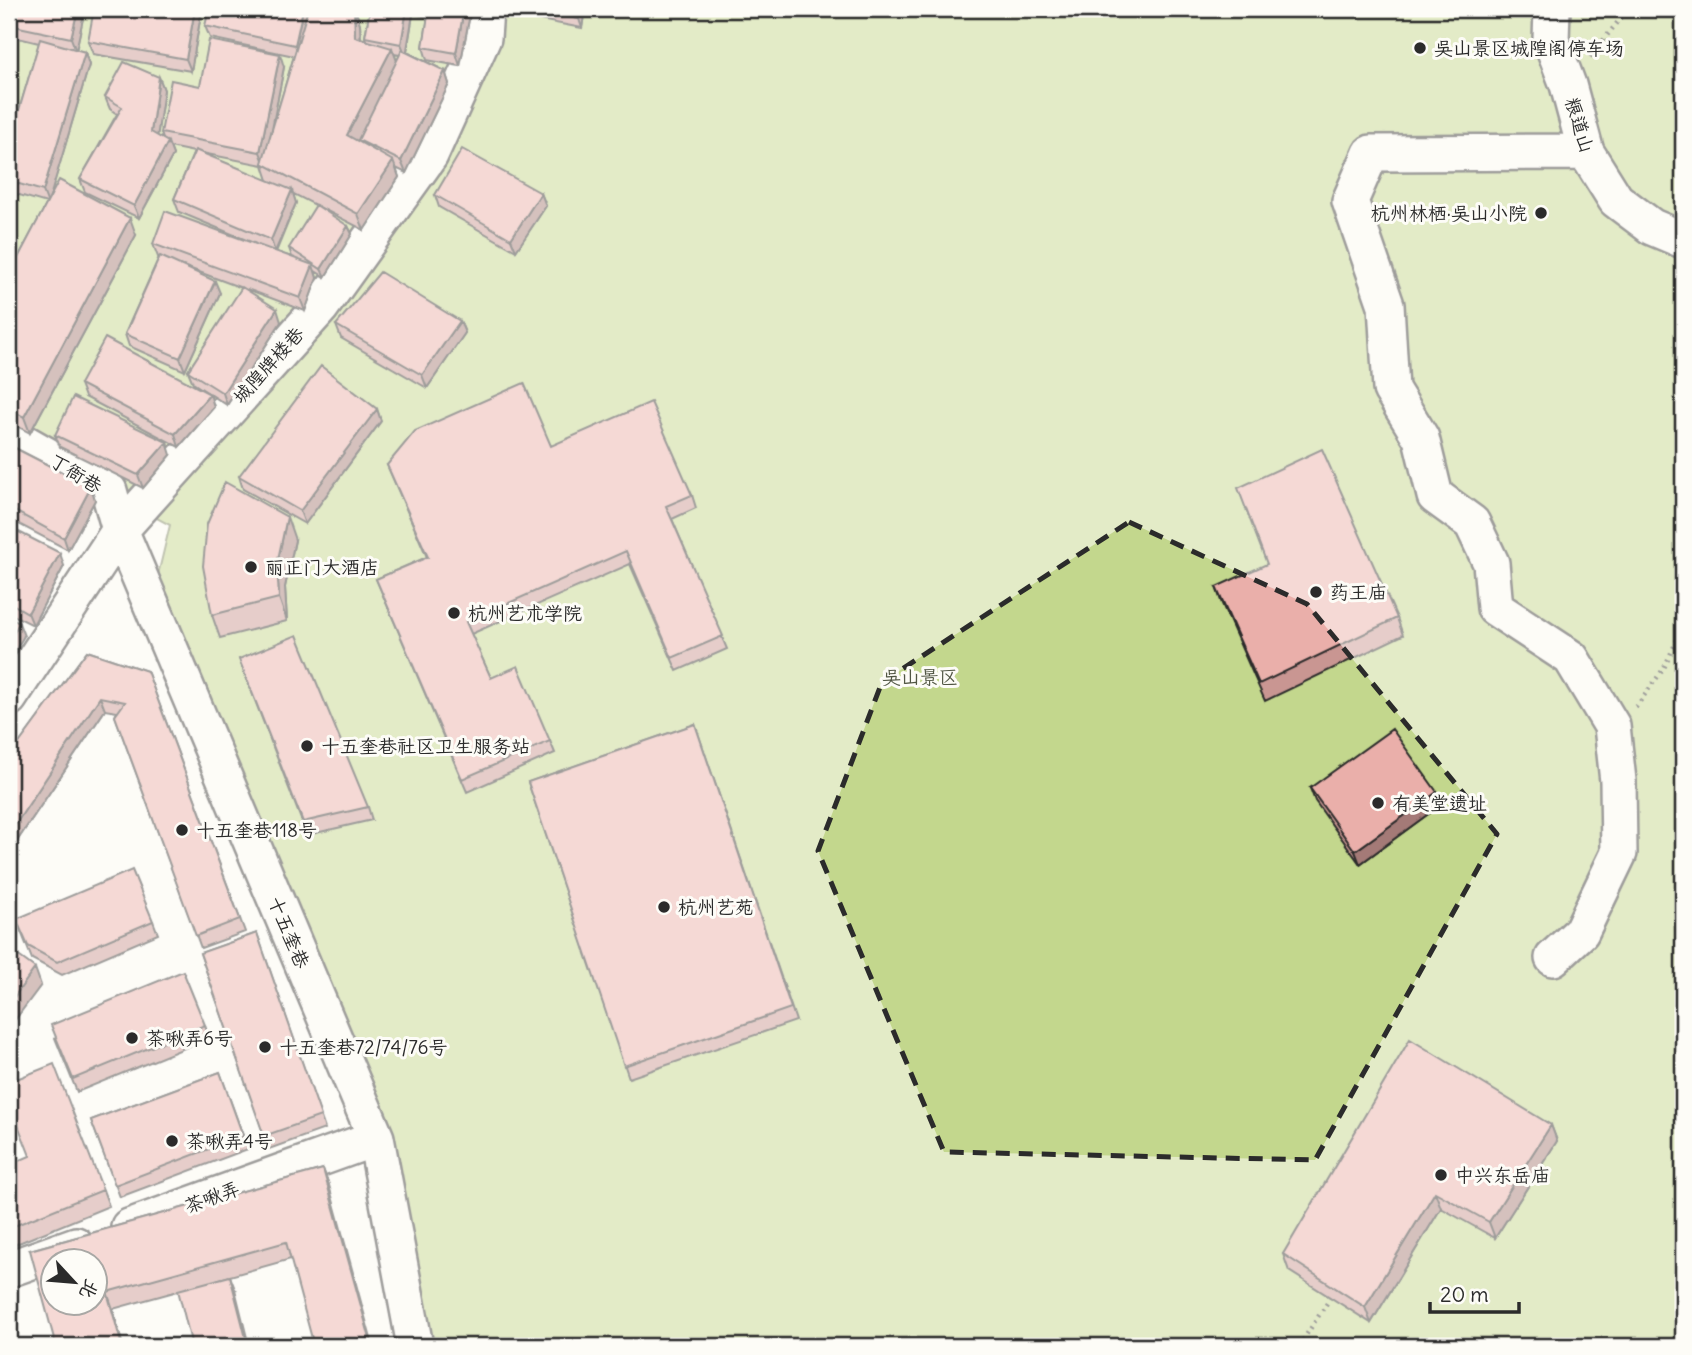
<svg xmlns="http://www.w3.org/2000/svg" width="1692" height="1355" font-family="Delius,'LXGW WenKai TC',sans-serif">
	<style>
		.green { fill: #c3d78d; stroke: #77815c; stroke-width: 2 }
		.lines { fill: none; stroke-linecap: round; stroke-linejoin: round }
		.minor-casing { stroke: #2b2b2b; stroke-width: 40 }
		.path { stroke: #2b2b2b; stroke-width: 4.5; stroke-dasharray: 2 5; stroke-linecap: butt }
		.minor { stroke: #fdfcf7; stroke-width: 35 }
		.wall { fill: #c99692; stroke: #2b2b2b; stroke-width: 2; fill-rule: evenodd }
		.shaded-wall { fill: #a47a77; stroke: #2b2b2b; stroke-width: 2 }
		.building { fill: #eaafaa; stroke: #2b2b2b; stroke-width: 2; fill-rule: evenodd }
		.marked { fill: none; stroke: #2b2b2b; stroke-width: 5; stroke-dasharray: 14 9; stroke-linejoin: round }
		.poi-dot { fill: #2b2b2b; stroke: #fdfcf7; stroke-width: 2.5 }
		.labels { text-anchor: middle; dominant-baseline: central; stroke-width: 6; stroke-linejoin: round; paint-order: stroke }
		.poi-label { font-size: 19px; fill: #2b2b2b; stroke: #fdfcf7; text-anchor: start }
		.street-label { font-size: 19px; fill: #2b2b2b; stroke: #fdfcf7 }
		.park-label { font-size: 19px; fill: #515644; stroke: #fdfcf7 }
	</style>
	<rect width="100%" height="100%" fill="#fdfcf7"/>
	<filter id="ink" filterUnits="userSpaceOnUse"><feTurbulence type="fractalNoise" baseFrequency=".0143" numOctaves="2"/><feDisplacementMap in="SourceGraphic" scale="14" xChannelSelector="R" yChannelSelector="G"/><feConvolveMatrix kernelMatrix="1 2 1 2 8 2 1 2 1" color-interpolation-filters="sRGB"/></filter>
	<g filter="url(#ink)">
		<path class="green" d="M 9,9 L 1683,9 L 1683,1346 L 415,1346 L 376,1138 L 151,604 L 170,525 L 9,439 Z"/>
		<g class="lines">
			<defs>
				<path id="minor" d="M 1552,9 L 1551,40 L 1568,85 L 1586,152 L 1616,200 L 1652,227 L 1683,240
					M 9,434 L 109,491 L 120,530 L 376,1138 L 415,1346
					M 9,698 L 120,530 L 321,307 L 430,155 L 483,38 L 485,9
					M 1553,958 L 1581,932 L 1619,853 L 1618,781 L 1612,726 L 1571,658 L 1495,608 L 1491,563 L 1472,523 L 1435,496 L 1421,438 L 1391,389 L 1386,305 L 1350,201 L 1371,153 L 1586,152
					M 129,1227 L 376,1138
					M 9,1269 L 76,1245"/>
			</defs>
			<use href="#minor" class="minor-casing"/>
			<path class="path" d="M 1590,57 L 1628,9
				M 1636,707 L 1664,668 L 1683,627
				M 1299,1346 L 1331,1297"/>
			<use href="#minor" class="minor"/>
		</g>
		<path class="wall" d="M 18,9 L 85,9 L 76,50 L 85,52 L 89,65 L 49,200 L 136,235 L 30,433 L 9,422 L 9,275 L 47,203 L 9,192 L 9,144 L 39,43 L 18,38 L 14,26 Z
			M 202,9 L 191,71 L 93,54 L 88,41 Z
			M 355,9 L 360,24 L 361,38 L 366,40 L 365,37 L 370,9 L 471,9 L 460,66 L 427,60 L 423,47 L 428,17 L 413,14 L 407,52 L 445,71 L 449,84 L 406,173 L 396,168 L 399,177 L 364,230 L 292,193 L 296,203 L 276,252 L 295,258 L 292,257 L 289,248 L 348,226 L 352,234 L 325,277 L 315,271 L 317,278 L 305,311 L 247,289 L 281,322 L 227,405 L 193,383 L 188,371 L 242,288 L 183,266 L 220,293 L 185,371 L 129,346 L 125,334 L 159,257 L 158,257 L 153,244 L 256,244 L 179,212 L 174,199 L 194,152 L 170,147 L 173,155 L 139,218 L 85,192 L 80,179 L 117,114 L 110,109 L 105,97 L 159,77 L 164,90 L 157,136 L 163,139 L 161,133 L 200,86 L 284,67 L 270,137 L 294,56 L 210,38 L 205,26 ZM 394,54 L 400,55 L 397,61 ZM 202,153 L 263,165 L 268,180 L 275,184 Z
			M 526,9 L 585,9 L 582,28 L 529,18 Z
			M 541,193 L 546,206 L 516,251 L 439,207 L 435,195 Z
			M 460,321 L 465,333 L 427,388 L 341,338 L 336,325 Z
			M 80,384 L 210,394 L 214,407 L 179,447 L 85,397 Z
			M 377,409 L 381,421 L 305,524 L 243,489 L 239,476 Z
			M 55,435 L 171,455 L 143,488 L 60,447 Z
			M 9,445 L 91,487 L 95,500 L 68,550 L 9,519 Z
			M 551,446 L 692,495 L 696,508 L 672,519 L 727,649 L 677,671 L 630,564 L 471,634 L 491,678 L 550,741 L 555,753 L 467,792 L 376,579 L 427,557 L 387,465 Z
			M 9,527 L 64,566 L 33,625 L 9,613 Z
			M 295,540 L 285,587 L 287,621 L 220,638 L 212,615 Z
			M 1216,587 L 1397,618 L 1403,635 L 1265,701 L 1222,604 Z
			M 87,651 L 147,671 L 245,932 L 201,948 L 115,716 L 117,712 L 105,710 L 9,853 L 9,757 Z
			M 239,659 L 368,807 L 372,820 L 307,835 Z
			M 695,724 L 796,1021 L 629,1078 L 528,782 Z
			M 1310,788 L 1437,792 L 1442,804 L 1360,864 L 1315,801 Z
			M 16,919 L 153,921 L 158,934 L 62,975 L 32,959 Z
			M 257,933 L 325,1129 L 269,1149 L 200,953 Z
			M 205,1025 L 209,1038 L 77,1092 L 55,1038 Z
			M 220,1072 L 248,1149 L 120,1197 L 91,1120 Z
			M 1551,1125 L 1557,1141 L 1495,1238 L 1441,1208 L 1371,1323 L 1289,1271 L 1283,1254 Z
			M 9,1165 L 103,1190 L 109,1206 L 9,1247 Z
			M 323,1169 L 329,1185 L 291,1259 L 219,1279 L 235,1289 L 178,1291 L 113,1309 L 30,1250 Z"/>
		<path class="shaded-wall" d="M 78,9 L 85,9 L 76,51 L 71,38 Z
			M 195,9 L 202,9 L 191,71 L 186,59 Z
			M 303,9 L 310,9 L 300,57 L 295,45 Z
			M 355,9 L 360,24 L 361,53 L 355,37 Z
			M 407,9 L 411,9 L 413,14 L 406,56 L 401,44 Z
			M 464,9 L 471,9 L 460,66 L 456,53 Z
			M 580,9 L 585,9 L 582,28 L 579,19 Z
			M 392,48 L 398,64 L 353,152 L 347,135 Z
			M 85,52 L 89,65 L 48,204 L 43,191 Z
			M 280,54 L 284,67 L 265,165 L 260,152 Z
			M 445,71 L 449,84 L 406,173 L 401,161 Z
			M 159,77 L 164,90 L 156,145 L 151,132 Z
			M 11,82 L 15,95 L 9,124 L 9,90 Z
			M 168,142 L 173,155 L 139,218 L 134,206 Z
			M 393,161 L 399,177 L 364,230 L 358,214 Z
			M 292,190 L 296,203 L 275,252 L 271,240 Z
			M 541,193 L 546,206 L 516,251 L 511,239 Z
			M 130,218 L 136,235 L 30,433 L 24,417 Z
			M 348,226 L 352,234 L 325,277 L 321,269 Z
			M 313,265 L 317,278 L 305,311 L 300,298 Z
			M 215,281 L 220,293 L 185,371 L 180,358 Z
			M 277,309 L 281,322 L 227,405 L 223,393 Z
			M 460,321 L 465,333 L 427,388 L 422,375 Z
			M 210,394 L 214,407 L 179,447 L 175,434 Z
			M 377,409 L 381,421 L 305,524 L 300,511 Z
			M 167,442 L 171,455 L 143,488 L 138,475 Z
			M 91,487 L 95,500 L 68,550 L 64,538 Z
			M 287,517 L 295,540 L 285,587 L 287,621 L 279,598 L 277,564 Z
			M 60,553 L 64,566 L 33,625 L 28,613 Z
			M 19,623 L 24,636 L 9,661 L 9,641 Z
			M 100,697 L 105,710 L 9,853 L 9,834 Z
			M 1437,792 L 1442,804 L 1360,864 L 1355,851 Z
			M 35,968 L 41,985 L 9,1028 L 9,1004 Z
			M 1551,1125 L 1557,1141 L 1495,1238 L 1489,1222 Z
			M 323,1169 L 329,1185 L 373,1346 L 372,1346 Z
			M 1435,1192 L 1441,1208 L 1371,1323 L 1365,1307 Z
			M 230,1276 L 235,1289 L 249,1346 L 248,1346 Z
			M 107,1292 L 113,1309 L 123,1346 L 122,1346 Z
			M 9,1303 L 12,1313 L 9,1318 Z"/>
		<path class="building" d="M 18,9 L 78,9 L 71,38 L 14,26 Z
			M 94,9 L 195,9 L 186,59 L 88,41 Z
			M 209,9 L 303,9 L 295,45 L 205,26 Z
			M 308,9 L 354,9 L 355,37 L 392,48 L 347,135 L 393,161 L 358,214 L 262,163 Z
			M 370,9 L 407,9 L 401,44 L 365,37 Z
			M 429,9 L 464,9 L 456,53 L 423,47 Z
			M 526,9 L 580,9 L 579,19 L 526,10 Z
			M 40,39 L 85,52 L 43,191 L 9,181 L 9,144 Z
			M 209,40 L 280,54 L 260,152 L 161,133 L 171,80 L 200,86 Z
			M 402,50 L 445,71 L 401,161 L 358,140 Z
			M 124,62 L 159,77 L 151,132 L 168,142 L 134,206 L 80,179 L 122,107 L 105,97 Z
			M 462,149 L 541,193 L 511,239 L 435,195 Z
			M 195,150 L 292,190 L 271,240 L 174,199 Z
			M 59,180 L 130,218 L 24,417 L 9,409 L 9,275 Z
			M 316,205 L 348,226 L 321,269 L 289,248 Z
			M 165,211 L 313,265 L 300,298 L 153,244 Z
			M 160,256 L 215,281 L 180,358 L 125,334 Z
			M 380,272 L 460,321 L 422,375 L 336,325 Z
			M 242,287 L 277,309 L 223,393 L 188,371 Z
			M 105,338 L 210,394 L 175,434 L 80,384 Z
			M 321,366 L 377,409 L 300,511 L 239,476 Z
			M 524,383 L 551,446 L 651,402 L 692,495 L 666,506 L 723,636 L 672,658 L 626,551 L 466,622 L 491,678 L 518,666 L 550,741 L 462,779 L 376,579 L 428,557 L 387,465 L 415,431 Z
			M 73,397 L 167,442 L 138,475 L 55,435 Z
			M 9,445 L 91,487 L 64,538 L 9,508 Z
			M 1322,449 L 1397,618 L 1259,684 L 1216,587 L 1267,564 L 1238,488 Z
			M 225,482 L 287,517 L 277,564 L 279,598 L 212,615 L 203,566 L 207,524 Z
			M 9,527 L 60,553 L 28,613 L 9,602 Z
			M 9,617 L 19,623 L 9,641 Z
			M 297,635 L 368,807 L 303,822 L 239,659 Z
			M 87,651 L 147,671 L 240,919 L 196,936 L 115,716 L 125,702 L 100,697 L 9,834 L 9,757 Z
			M 695,724 L 791,1008 L 624,1066 L 528,782 Z
			M 1392,729 L 1437,792 L 1355,851 L 1310,788 Z
			M 132,870 L 153,921 L 57,962 L 28,946 L 16,919 Z
			M 257,933 L 321,1116 L 264,1136 L 200,953 Z
			M 9,949 L 35,968 L 9,1004 Z
			M 183,971 L 205,1025 L 73,1079 L 51,1025 Z
			M 1410,1039 L 1551,1125 L 1489,1222 L 1435,1192 L 1365,1307 L 1283,1254 Z
			M 54,1064 L 103,1190 L 9,1228 L 9,1165 L 30,1156 L 9,1102 L 9,1082 Z
			M 220,1072 L 243,1136 L 115,1185 L 91,1120 Z
			M 323,1169 L 372,1346 L 314,1346 L 286,1242 L 107,1292 L 122,1346 L 56,1346 L 30,1250 ZM 52,1261 L 94,1261 L 94,1303 L 52,1303 Z
			M 230,1276 L 248,1346 L 192,1346 L 178,1290 Z"/>
	</g>
	<path d="M0 0H1692V1355H0ZM 1129,522 L 1307,604 L 1497,834 L 1315,1160 L 944,1152 L 818,851 L 882,682 Z" fill="#fdfcf7" fill-opacity=".55" fill-rule="evenodd"/>
	<path class="marked" d="M 1129,522 L 1307,604 L 1497,834 L 1315,1160 L 944,1152 L 818,851 L 882,682 Z"/>
	<g class="poi-dot">
		<circle cx="1420" cy="48" r="7"/>
		<circle cx="1541" cy="213" r="7"/>
		<circle cx="251" cy="567" r="7"/>
		<circle cx="1316" cy="592" r="7"/>
		<circle cx="454" cy="613" r="7"/>
		<circle cx="307" cy="746" r="7"/>
		<circle cx="1378" cy="803" r="7"/>
		<circle cx="182" cy="830" r="7"/>
		<circle cx="664" cy="907" r="7"/>
		<circle cx="132" cy="1038" r="7"/>
		<circle cx="265" cy="1047" r="7"/>
		<circle cx="172" cy="1141" r="7"/>
		<circle cx="1441" cy="1175" r="7"/>
	</g>
	<g class="labels">
		<g class="poi-label">
			<text x="1434" y="48">吴山景区城隍阁停车场</text>
			<text x="1527" y="213" text-anchor="end">杭州林栖·吴山小院</text>
			<text x="265" y="567">丽正门大酒店</text>
			<text x="1330" y="592">药王庙</text>
			<text x="468" y="613">杭州艺术学院</text>
			<text x="321" y="746">十五奎巷社区卫生服务站</text>
			<text x="1392" y="803">有美堂遗址</text>
			<text x="196" y="830">十五奎巷118号</text>
			<text x="678" y="907">杭州艺苑</text>
			<text x="146" y="1038">茶啾弄6号</text>
			<text x="279" y="1047">十五奎巷72/74/76号</text>
			<text x="186" y="1141">茶啾弄4号</text>
			<text x="1455" y="1175">中兴东岳庙</text>
		</g>
		<g class="street-label">
			<text transform="translate(1580 125) rotate(73)">粮道山</text>
			<text transform="translate(268 365) rotate(-48)">城隍牌楼巷</text>
			<text transform="translate(76 473) rotate(31)">丁衙巷</text>
			<text transform="translate(289 932) rotate(67)">十五奎巷</text>
			<text transform="translate(212 1197) rotate(-20)">茶啾弄</text>
		</g>
		<g class="park-label">
			<text x="920" y="677">吴山景区</text>
		</g>
	</g>
	<rect width="1692" height="1355" fill="none" stroke="#fdfcf7" stroke-width="35"/>
	<rect x="18" y="18" width="1657" height="1320" fill="none" stroke="#2b2b2b" stroke-width="2.5" filter="url(#ink)"/>
	<g transform="translate(74 1282) rotate(116)"><circle r="33" fill="#fdfcf7" stroke="#a9a8a5" stroke-width="2"/>
	<path d="M0-5L12 26L0 18L-12 26Z" fill="#2b2b2b"/>
	<text y="-10" font-size="19" font-weight="bold" text-anchor="middle" fill="#2b2b2b">北</text>
	</g>
	<path d="M1430 1302v10h89v-10" fill="none" stroke="#2b2b2b" stroke-width="3.5"/>
	<text x="1440" y="1302" font-size="21" fill="#2b2b2b" stroke="#fdfcf7" stroke-width="5" paint-order="stroke">20 m</text>
</svg>
